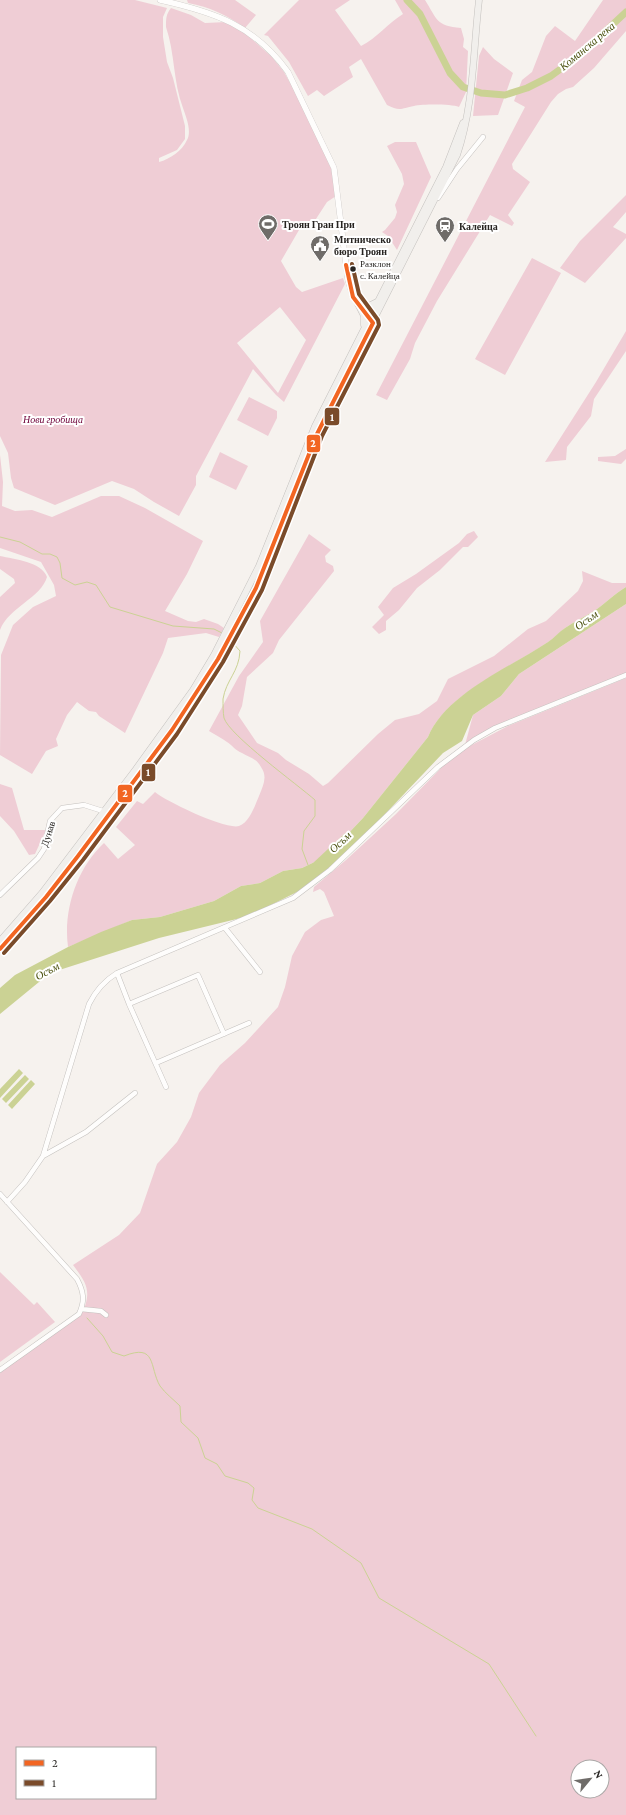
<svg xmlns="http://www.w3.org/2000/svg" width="626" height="1815" font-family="'Crimson Pro',serif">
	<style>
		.green { fill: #efcdd5; fill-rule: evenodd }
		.water { fill: #cbd294 }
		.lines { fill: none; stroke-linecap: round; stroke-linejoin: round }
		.stream { stroke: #cbd294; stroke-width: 1 }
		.river { stroke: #cbd294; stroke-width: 7 }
		.minor-casing { stroke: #c4c1be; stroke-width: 5.5 }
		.tertiary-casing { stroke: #c4c1be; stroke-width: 6 }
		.secondary-casing { stroke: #c4c1be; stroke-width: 7 }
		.minor { stroke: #fefdfc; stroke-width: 4.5 }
		.tertiary { stroke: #fefdfc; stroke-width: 5.5 }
		.secondary { stroke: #f1efec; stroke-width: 6 }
		.bus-1-casing { stroke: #fff; stroke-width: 7 }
		.bus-2-casing { stroke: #fff; stroke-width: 7 }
		.bus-1 { stroke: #f26522; stroke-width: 4 }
		.bus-2 { stroke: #7a4b2a; stroke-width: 4 }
		.bus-dot { fill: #272421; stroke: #fff; stroke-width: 1.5 }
		.labels { text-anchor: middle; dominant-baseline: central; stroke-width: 4; stroke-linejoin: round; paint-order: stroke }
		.bus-label { font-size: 9px; fill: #272421; stroke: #fff; text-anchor: start }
		.poi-label { font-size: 10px; font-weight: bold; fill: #272421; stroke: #fff; text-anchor: start }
		.park-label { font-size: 10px; font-style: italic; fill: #6d0038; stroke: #fff }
		.street-label { font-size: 10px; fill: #272421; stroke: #fff }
		.water-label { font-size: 11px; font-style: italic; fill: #4a500e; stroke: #fff }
		.line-badge { stroke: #fff; stroke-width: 1.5 }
		.badge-label { font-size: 11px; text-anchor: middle; font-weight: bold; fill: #fff }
	</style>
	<rect width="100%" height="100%" fill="#f6f2ee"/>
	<path class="green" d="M 0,0 L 135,0 L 167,8 L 163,17 L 163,37 L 167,62 L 173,78 L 185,126 L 185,139 L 177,150 L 159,158 L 159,162 C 170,159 182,151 187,140 C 192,131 186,117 183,108 C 173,82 175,53 166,27 C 166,19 166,14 171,8 L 191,15 L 205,23 L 227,22 L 245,33 L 272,57 L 284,72 L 293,88 L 331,167 L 336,196 L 327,202 L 314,222 L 299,230 L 281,261 L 296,287 L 302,292 L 343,278 L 345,284 L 284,402 L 276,395 L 253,369 L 196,476 L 196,485 L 179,516 L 154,502 L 134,489 L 112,481 L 55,505 L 14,488 L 11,478 L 8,453 L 0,436 ZM 280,307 L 306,340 L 278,393 L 237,343 Z
		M 187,0 L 235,0 L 256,15 L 245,28 C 227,15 210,7 188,3 Z
		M 299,0 L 350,0 L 335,10 L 361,46 C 377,38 388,23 403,14 L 395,0 L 425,0 C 437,19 436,26 461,28 L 464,39 L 463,47 L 468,51 L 466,92 L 459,107 C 451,104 424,104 414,106 C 402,108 400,112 387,105 L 361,59 L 349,67 L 353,77 L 324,96 L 317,90 L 308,96 L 289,62 L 268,36 L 264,35 Z
		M 603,0 L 626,0 L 626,31 L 594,68 L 573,87 L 566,89 L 558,94 L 551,102 L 512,164 L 513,169 L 530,182 L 508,215 L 514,223 L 512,226 L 490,215 L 437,301 L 415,343 L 410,359 L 387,400 L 376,395 L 525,107 L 514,101 L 522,80 L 532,72 L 546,36 L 555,26 L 575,41 Z
		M 483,47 L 494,59 L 513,73 L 498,115 L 473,116 L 479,56 Z
		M 395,142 L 416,142 L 431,177 L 397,250 L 388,236 L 382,232 L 385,230 L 395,218 L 397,212 L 395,205 L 404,184 L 402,174 L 387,146 Z
		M 626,195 L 626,212 L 613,227 L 626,234 L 626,238 L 585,283 L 560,268 L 580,241 Z
		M 532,258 L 561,273 L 505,375 L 475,359 Z
		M 626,331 L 626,351 L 594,399 L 591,416 L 567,447 L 566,460 L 545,462 L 596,382 Z
		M 249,397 L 277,411 L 277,418 L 268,436 L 237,420 Z
		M 626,449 L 626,459 L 621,464 L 598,461 L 598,457 L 615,456 Z
		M 220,452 L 248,466 L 236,490 L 209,477 Z
		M 0,455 L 3,482 L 2,506 L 15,511 L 32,510 L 52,517 L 101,496 L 119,496 L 145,508 L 203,541 L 187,574 L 165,611 L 188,621 L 196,622 L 204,619 L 218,624 L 224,628 L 219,637 L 206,633 L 168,638 L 163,653 L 125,733 L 99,716 L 96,712 L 89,711 L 77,702 L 67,715 L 56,739 L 58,746 L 46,751 L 32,774 L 0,755 L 1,655 L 13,625 L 33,607 L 56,596 L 54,585 L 41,562 L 0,548 Z
		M 474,531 L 478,537 L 468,547 L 463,547 L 440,570 L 417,588 L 399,610 L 386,621 L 386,630 L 379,634 L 372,627 L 384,615 L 378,607 L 393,588 L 416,574 L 459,543 L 467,534 Z
		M 309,534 L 331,550 L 325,556 L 326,562 L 333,566 L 334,571 L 279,640 L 273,653 L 247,677 L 242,706 L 238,715 L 257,743 L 278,753 L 286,760 L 309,774 L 323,786 L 328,783 L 378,734 L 395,720 L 419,714 L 437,701 L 448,679 L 494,656 L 528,629 L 546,621 L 578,591 L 583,581 L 582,571 L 612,583 L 626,583 L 626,587 C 614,594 607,602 597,609 C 587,616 575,621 565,628 C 560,632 556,636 551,640 C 513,667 446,693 428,737 L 363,818 L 327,856 L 302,868 L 283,871 L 260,883 L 241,886 L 214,901 L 160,917 L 132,920 L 68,947 C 63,910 77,868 104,843 L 118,859 L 135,845 L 116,827 L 137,801 L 143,804 L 155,792 C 167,802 226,830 239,826 C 250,822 255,805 259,796 C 263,786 268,777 261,767 C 257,759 249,757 242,753 C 236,751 232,745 227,742 C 222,738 215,735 209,731 L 239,676 L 263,642 L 260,621 Z
		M 0,556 C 14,559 42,562 47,577 C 41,598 9,607 0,630 L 0,597 L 15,583 L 14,579 L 0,569 Z
		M 626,604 L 626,675 L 505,724 L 465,745 L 473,715 L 501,696 L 519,674 Z
		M 626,678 L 626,1815 L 0,1815 L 0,1371 L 84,1309 C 92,1289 84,1280 73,1265 L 119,1235 L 140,1213 L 157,1164 L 177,1142 L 191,1117 L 199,1093 L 220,1065 L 245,1043 L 278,1007 L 285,987 L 292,956 L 305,932 L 321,920 L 334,916 L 324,892 L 320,889 L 313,892 L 314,887 L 346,860 L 396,814 L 449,760 L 466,748 L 508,726 ZM 17,1748 L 155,1748 L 155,1798 L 17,1798 ZM 578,1767 L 602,1767 L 602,1791 L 578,1791 Z
		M 0,784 L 12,788 L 24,830 L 46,830 L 35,854 L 29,855 L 14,831 L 0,816 Z
		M 0,1272 L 34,1305 L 37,1302 L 55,1322 L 0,1362 Z"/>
	<path class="water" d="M 626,587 L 626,604 L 519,674 L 501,696 L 473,715 L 462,741 L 443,753 L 368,832 L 309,886 L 249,916 L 159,938 L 50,973 L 0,1014 L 0,988 L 15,975 L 68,947 L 101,932 L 132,920 L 160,917 L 214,901 L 241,886 L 260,883 L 283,871 L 302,868 L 327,856 L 363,818 L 428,737 C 446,693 511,667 548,642 C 554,638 559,632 565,628 C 575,621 587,616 597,609 C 607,602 614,594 626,587 Z
		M 19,1069 L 23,1073 L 0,1098 L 0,1089 Z
		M 25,1075 L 29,1079 L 6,1103 L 2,1099 Z
		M 31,1080 L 35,1084 L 12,1109 L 8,1105 Z"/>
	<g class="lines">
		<path class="stream" d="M 0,537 L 20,542 L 42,554 L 50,554 L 57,557 L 60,563 L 62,578 L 75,585 L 87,582 L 96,585 L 110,607 L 173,626 L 214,629 L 222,633
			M 232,642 L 240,651 C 239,672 226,680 223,699 C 223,704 223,713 224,718 C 229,735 298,785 315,800 L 315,816 L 304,831 L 302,849 L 308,865
			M 87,1318 L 103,1336 L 112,1352 L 124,1356 C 157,1343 149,1367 160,1386 C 165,1393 174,1400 180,1406 L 181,1422 L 198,1438 L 205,1458 L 217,1464 L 225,1476 L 248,1483 L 254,1488 L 252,1500 L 258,1508 L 312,1529 L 361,1563 L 379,1598 L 489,1664 L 536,1736"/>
		<path class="river" d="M 407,0 L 420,14 L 450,73 L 463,87 L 481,93 L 505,95 L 527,88 L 551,76 L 581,54 L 626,12
			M 317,864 L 346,837"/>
		<defs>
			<path id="minor" d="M 438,198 L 457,169 L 483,137
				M 0,895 L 38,858 L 44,849 L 50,821 L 62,808 L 84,805 L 106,812
				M 225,928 L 260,972
				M 117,973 L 129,1004 L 166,1087
				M 129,1004 L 198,975 L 224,1034
				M 156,1063 L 249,1023
				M 43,1156 L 86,1132 L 135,1093
				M 0,1194 L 77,1279 C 84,1292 85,1301 79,1314 L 0,1370
				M 7,1202 L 25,1182 L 43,1156 L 89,1004 C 96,990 104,981 117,973 L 293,898 L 330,870 L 438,767 L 474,740 L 495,728 L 626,675
				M 81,1309 L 101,1311 L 106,1315"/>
			<path id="tertiary" d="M 160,0 C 214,12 254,25 288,72 L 334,168 L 348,280 L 353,297 L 360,307"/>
			<path id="secondary" d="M 358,304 L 364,316 L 364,325
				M 358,304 L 367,307 L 377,302
				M 0,941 L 42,893 L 136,769 L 193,690 L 214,655 L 259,566 L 315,426 L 446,167 L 463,123
				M 0,949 L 46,897 L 78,856 L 172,730 L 218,659 L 256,588 L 317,434 L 334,398 L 457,155 C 474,105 473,52 479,0"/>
		</defs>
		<use href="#minor" class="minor-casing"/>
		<use href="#tertiary" class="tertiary-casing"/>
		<use href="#secondary" class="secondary-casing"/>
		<use href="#minor" class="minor"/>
		<use href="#tertiary" class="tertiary"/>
		<use href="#secondary" class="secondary"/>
		<defs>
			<path id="bus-1" d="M 0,949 L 46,897 L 78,856 L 172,730 L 218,659 L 256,588 L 317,434 L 373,323 L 353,297 L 346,265"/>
			<path id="bus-2" d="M 4,953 L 50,901 L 83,860 L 177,734 L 223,662 L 262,590 L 322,436 L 379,325 L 378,320 L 359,294 L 352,264"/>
		</defs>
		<use href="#bus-1" class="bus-1-casing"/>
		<use href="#bus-2" class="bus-2-casing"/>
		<use href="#bus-1" class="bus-1"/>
		<use href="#bus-2" class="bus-2"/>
	</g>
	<defs>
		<symbol id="stadium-pin" viewBox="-11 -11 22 30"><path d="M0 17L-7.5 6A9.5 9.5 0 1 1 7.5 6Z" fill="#6f6c69" stroke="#fff"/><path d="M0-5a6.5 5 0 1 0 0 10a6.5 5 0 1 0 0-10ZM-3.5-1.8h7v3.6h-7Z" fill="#fff"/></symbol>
		<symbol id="station-pin" viewBox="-11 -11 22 30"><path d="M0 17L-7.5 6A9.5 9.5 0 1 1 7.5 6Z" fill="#6f6c69" stroke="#fff"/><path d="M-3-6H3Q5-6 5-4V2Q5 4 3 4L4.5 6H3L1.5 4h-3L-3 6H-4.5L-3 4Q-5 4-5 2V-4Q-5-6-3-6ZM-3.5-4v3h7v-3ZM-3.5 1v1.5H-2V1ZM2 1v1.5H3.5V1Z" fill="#fff"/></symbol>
		<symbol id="civic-pin" viewBox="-11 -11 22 30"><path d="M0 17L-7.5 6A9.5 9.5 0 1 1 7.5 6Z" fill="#6f6c69" stroke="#fff"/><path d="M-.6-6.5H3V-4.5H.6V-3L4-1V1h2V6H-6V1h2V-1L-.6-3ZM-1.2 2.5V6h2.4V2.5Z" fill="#fff"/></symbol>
	</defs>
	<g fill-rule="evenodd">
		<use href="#stadium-pin" x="257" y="213" width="22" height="30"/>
		<use href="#station-pin" x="434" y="215" width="22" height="30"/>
		<use href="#civic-pin" x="309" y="234" width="22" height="30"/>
	</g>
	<circle class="bus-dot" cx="353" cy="269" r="3.5"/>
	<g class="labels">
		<g class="bus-label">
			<text x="360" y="264">Разклон<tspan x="360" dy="12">с. Калейца</tspan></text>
		</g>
		<g class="poi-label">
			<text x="282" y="224">Троян Гран При</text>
			<text x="459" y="226">Калейца</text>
			<text x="334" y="239">Митническо<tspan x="334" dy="12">бюро Троян</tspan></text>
		</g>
		<g class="park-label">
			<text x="53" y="419">Нови гробища</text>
		</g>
		<g class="street-label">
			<text transform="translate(48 834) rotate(-72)">Дунав</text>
		</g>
		<g class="water-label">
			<text transform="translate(587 46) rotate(-40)">Команска река</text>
			<text transform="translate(586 620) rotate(-35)">Осъм</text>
			<text transform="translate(340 842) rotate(-43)">Осъм</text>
			<text transform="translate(47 971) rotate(-28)">Осъм</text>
		</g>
	</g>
	<g class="line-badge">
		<rect x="324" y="407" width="16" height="19" rx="4" fill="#7a4b2a"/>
		<rect x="306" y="434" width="15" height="19" rx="4" fill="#f26522"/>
		<rect x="141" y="763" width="15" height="19" rx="4" fill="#7a4b2a"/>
		<rect x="117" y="784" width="16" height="19" rx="4" fill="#f26522"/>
	</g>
	<g class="badge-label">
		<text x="332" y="421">1</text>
		<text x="313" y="447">2</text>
		<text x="148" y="776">1</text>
		<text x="125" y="797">2</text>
	</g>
	<rect x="16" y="1747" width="140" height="52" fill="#ffffff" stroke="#a9a7a6"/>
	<rect x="24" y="1760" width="20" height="6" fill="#f26522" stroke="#a9a7a6"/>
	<text x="52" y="1767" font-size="12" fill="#272421">2</text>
	<rect x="24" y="1780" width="20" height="6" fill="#7a4b2a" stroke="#a9a7a6"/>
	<text x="52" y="1787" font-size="12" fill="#272421">1</text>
	<g transform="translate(590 1779) rotate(61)"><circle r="19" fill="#ffffff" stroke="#a9a7a6"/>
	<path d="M0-3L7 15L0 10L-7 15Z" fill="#6f6c69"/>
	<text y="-6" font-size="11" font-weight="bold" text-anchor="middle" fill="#272421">N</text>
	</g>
</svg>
